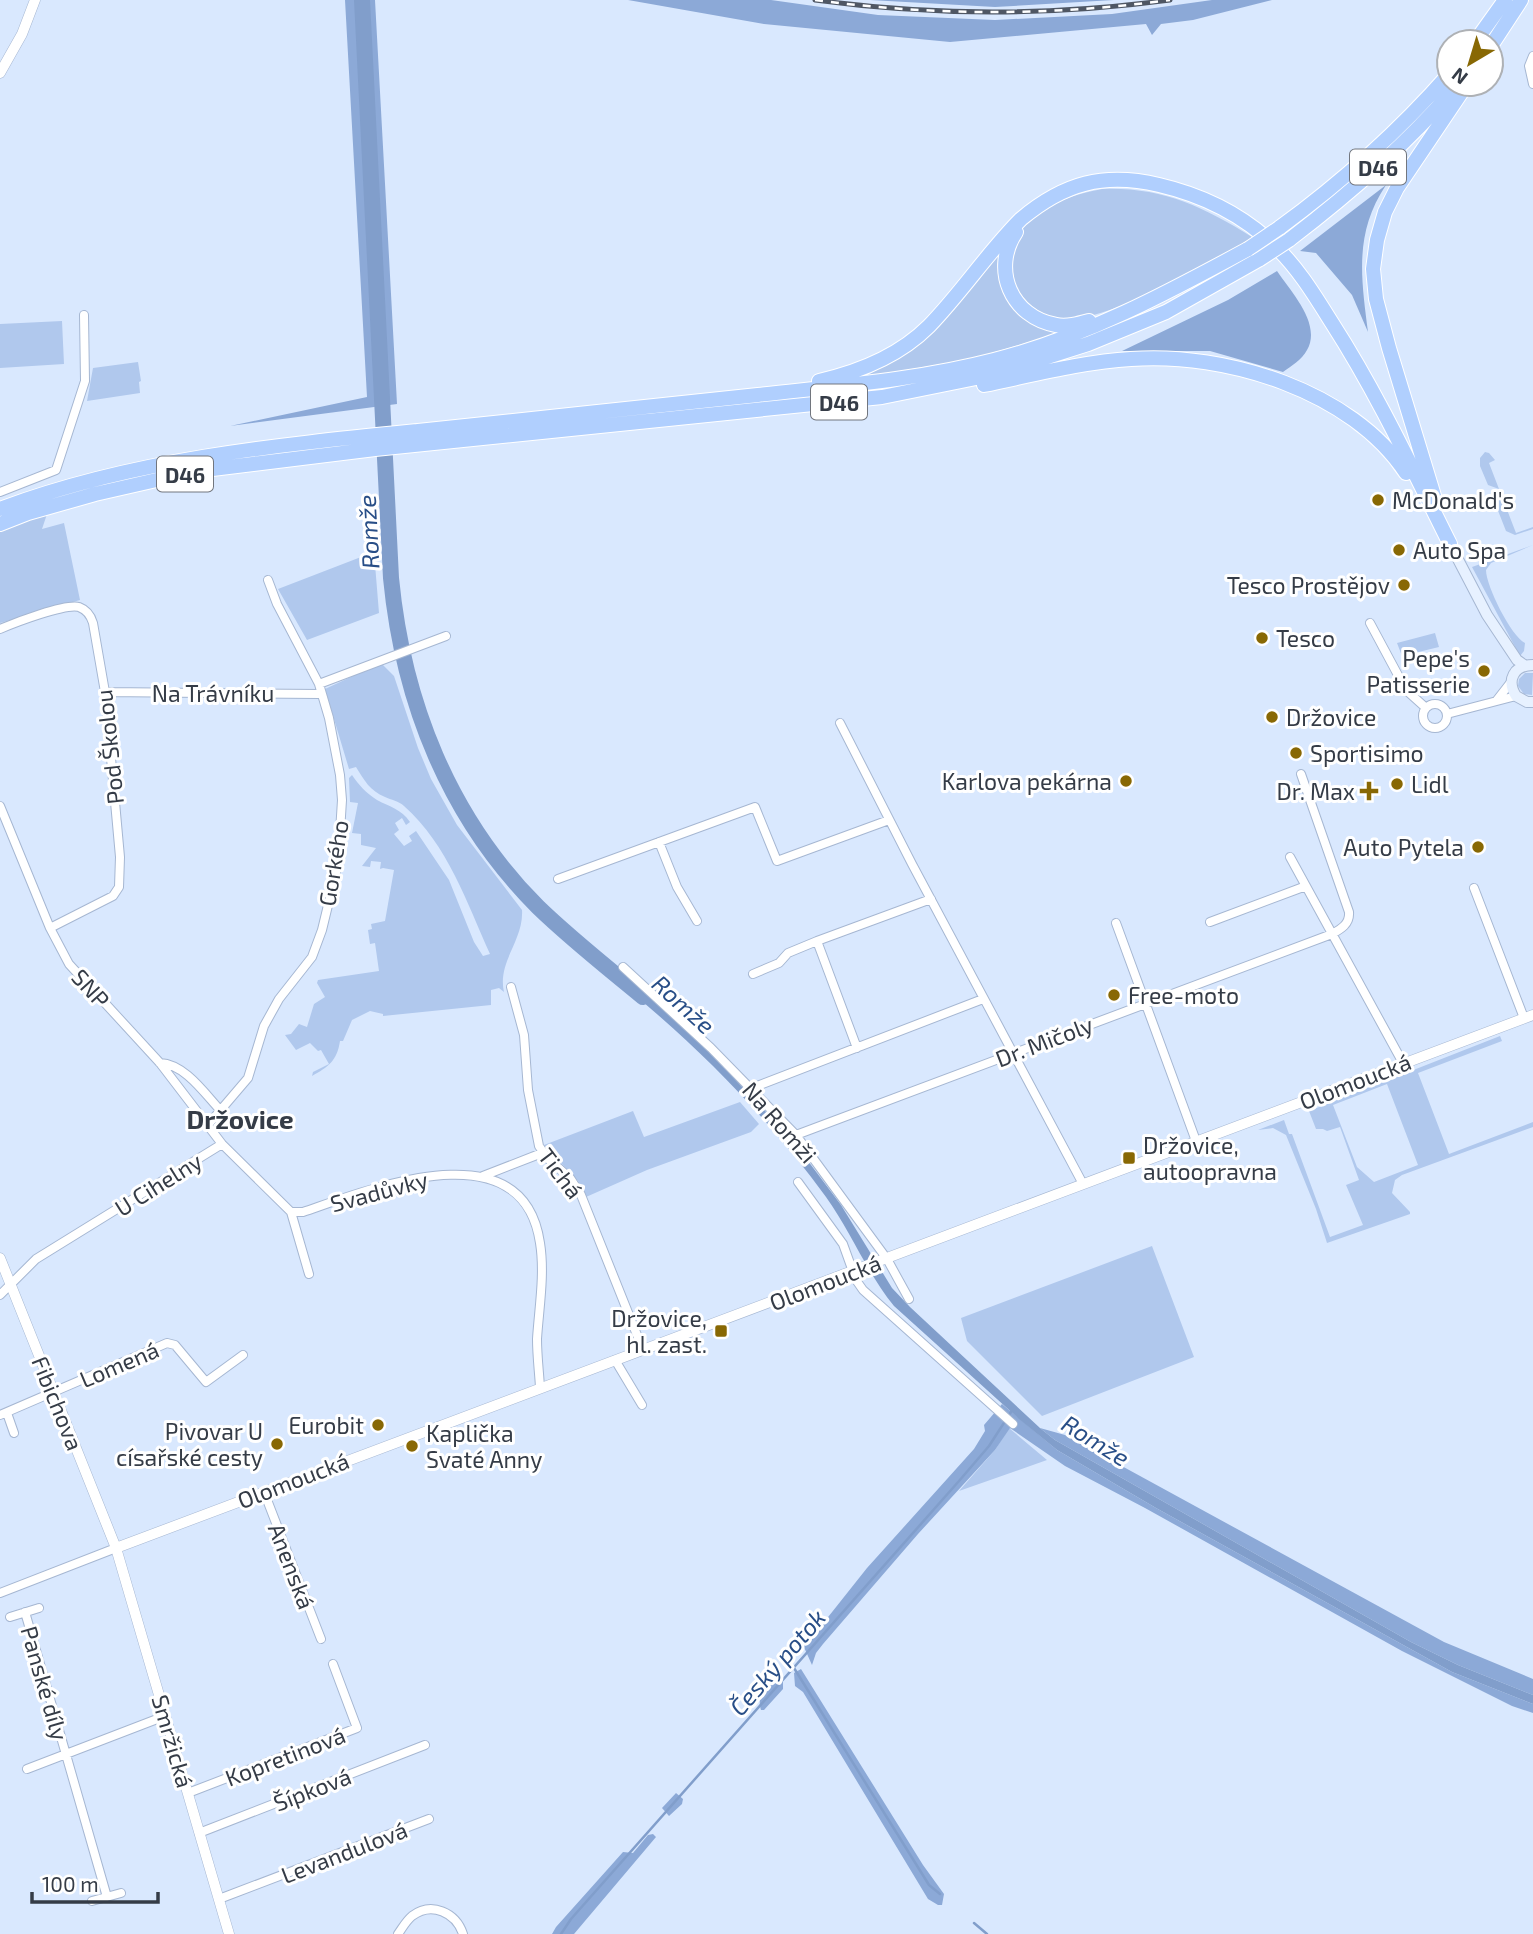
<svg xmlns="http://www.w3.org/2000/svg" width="1533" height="1934" font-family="'Exo 2',sans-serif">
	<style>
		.green { fill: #b0c8ed; fill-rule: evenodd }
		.forest { fill: #8ca9d7 }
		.water { fill: #819ecb }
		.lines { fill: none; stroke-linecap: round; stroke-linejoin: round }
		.stream { stroke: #819ecb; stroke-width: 2.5 }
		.river { stroke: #819ecb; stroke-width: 16 }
		.minor-casing { stroke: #a6b7d2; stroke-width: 10 }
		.tertiary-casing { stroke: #a6b7d2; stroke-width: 11 }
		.secondary-casing { stroke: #a6b7d2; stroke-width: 12 }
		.motorway-casing { stroke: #fff; stroke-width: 16 }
		.minor { stroke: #fff; stroke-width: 8 }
		.tertiary { stroke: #fff; stroke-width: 10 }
		.secondary { stroke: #e7f1ff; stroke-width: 10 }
		.motorway { stroke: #b0cffe; stroke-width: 14 }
		.rail-casing { stroke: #4f5764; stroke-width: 5 }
		.rail { stroke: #fff; stroke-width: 2.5; stroke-dasharray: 8; stroke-linecap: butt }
		.motorway-bridge-casing { stroke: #fff; stroke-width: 16; stroke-linecap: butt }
		.motorway-bridge { stroke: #b0cffe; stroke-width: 14 }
		.poi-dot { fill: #886804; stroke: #fff; stroke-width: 2.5 }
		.labels { text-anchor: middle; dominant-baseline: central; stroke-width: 6; stroke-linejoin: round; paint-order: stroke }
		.shield { fill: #fff; stroke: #72767e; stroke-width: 2 }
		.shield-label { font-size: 21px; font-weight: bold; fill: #353c47 }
		.poi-label { font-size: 23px; fill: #353c47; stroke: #fff; text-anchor: start }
		.street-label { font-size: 23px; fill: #353c47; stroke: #fff }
		.water-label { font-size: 24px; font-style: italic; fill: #284e87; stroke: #fff }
		.quarter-label { font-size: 26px; font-weight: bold; fill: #353c47; stroke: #fff }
	</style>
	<rect width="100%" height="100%" fill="#d9e8fe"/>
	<path class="green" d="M 1102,189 C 1162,187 1202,206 1252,237 C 1215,263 1108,322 1064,319 C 1028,317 1000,278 1014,243 C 1028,209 1070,195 1102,189 Z
		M 999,252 L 999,275 L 1010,301 L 1066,331 L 971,359 L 864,377 L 896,359 Z
		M 62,321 L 64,364 L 0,368 L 0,324 Z
		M 138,362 L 141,381 L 139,382 L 140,393 L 87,401 L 93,368 Z
		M 1485,452 L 1489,453 L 1495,460 L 1489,463 L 1499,489 L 1488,485 L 1480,466 L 1480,458 Z
		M 1501,494 L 1516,533 L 1533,527 L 1533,529 L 1515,535 L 1506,531 L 1495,503 Z
		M 47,514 L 42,529 L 64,523 L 80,600 L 0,623 L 0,531 Z
		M 1533,545 L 1491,563 L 1486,570 C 1486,586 1511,636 1525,643 L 1524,651 L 1520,656 L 1472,567 Z
		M 374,552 L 379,613 L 307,640 L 278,589 Z
		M 1435,633 L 1439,647 L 1402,656 L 1397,643 Z
		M 381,663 L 394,676 L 418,748 L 431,779 L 457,825 L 522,910 C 524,940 497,962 504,992 L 499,988 L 491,990 L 491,1005 L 383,1016 L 383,1014 L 370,1011 L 352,1020 L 343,1041 L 340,1041 C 337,1061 328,1067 312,1076 L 313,1072 L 329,1064 L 321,1050 L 318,1051 L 310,1043 L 296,1050 L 285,1035 L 291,1034 L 299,1024 L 307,1027 L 314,1004 L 325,997 L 317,983 L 318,980 L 379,971 L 375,943 L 370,944 L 368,930 L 372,929 L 371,924 L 385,921 L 394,870 L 383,868 L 380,869 L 381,862 L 371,861 L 370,867 L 362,866 L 376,848 L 361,845 L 361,834 L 352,833 L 358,803 L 350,802 L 349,778 L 352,775 C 359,785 366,793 377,800 C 390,807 401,809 410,822 L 406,825 L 402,818 L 395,823 L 399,830 L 394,834 L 404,846 L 412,841 L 409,836 L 416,831 L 449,880 L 474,942 L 483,956 L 490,954 C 467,903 448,845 404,806 C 399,801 391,800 385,797 C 370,791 364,780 356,767 L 349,769 L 325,689 Z
		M 1525,673 L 1533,673 L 1532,695 L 1524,694 L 1518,686 L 1519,679 Z
		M 1500,1036 L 1502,1041 L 1418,1073 L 1449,1154 L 1533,1122 L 1533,1127 L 1402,1175 L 1395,1180 L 1392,1193 L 1410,1212 L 1410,1214 L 1327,1243 L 1316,1209 L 1286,1135 L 1273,1128 L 1258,1130 L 1284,1120 L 1289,1134 L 1292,1134 L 1330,1237 L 1363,1225 L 1346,1185 L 1359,1180 L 1340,1127 L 1327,1131 L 1323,1129 L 1316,1129 L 1309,1111 ZM 1387,1084 L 1418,1165 L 1374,1182 L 1357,1167 L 1333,1105 Z
		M 740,1102 L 759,1124 L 751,1132 L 647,1170 L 586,1197 L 578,1181 L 544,1145 L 633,1111 L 644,1137 Z
		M 1152,1246 L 1194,1357 L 1042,1416 L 967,1341 L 961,1318 Z
		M 1009,1428 L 1047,1460 L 959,1491 L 995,1450 Z"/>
	<path class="forest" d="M 345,0 L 375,0 L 397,404 L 230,426 L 367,397 Z
		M 628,0 L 771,0 L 878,15 L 995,20 L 1112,14 L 1212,0 L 1272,0 L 1193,20 L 1161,24 L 1152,35 L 1146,24 L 950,42 L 764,24 Z
		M 870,0 L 1114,0 L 995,7 Z
		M 1386,185 C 1354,233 1361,277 1368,332 L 1352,295 L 1316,253 L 1300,251 Z
		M 1277,271 C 1291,292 1322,324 1307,350 C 1302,360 1291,366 1283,372 L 1210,351 L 1122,351 L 1228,300 Z
		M 1002,1404 L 1057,1450 L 1156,1508 L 1452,1672 L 1533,1704 L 1533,1713 L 1512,1706 L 1402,1651 L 1145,1508 L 1065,1466 L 1010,1428 L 995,1450 L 918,1534 L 823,1644 L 816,1653 L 812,1665 L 803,1645 L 817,1631 L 867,1568 L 974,1449 L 985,1431 L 984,1425 Z
		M 1040,1428 L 1065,1435 L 1444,1642 L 1533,1679 L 1533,1695 L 1458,1665 L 1411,1642 L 1055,1440 Z
		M 801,1669 L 923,1865 L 944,1894 L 942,1905 L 938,1905 L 928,1899 L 803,1692 L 795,1686 L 794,1673 Z
		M 778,1674 L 783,1676 L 783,1689 L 764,1710 L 761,1710 C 756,1693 767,1687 778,1674 Z
		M 676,1793 L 683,1799 L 682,1804 L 669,1816 L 662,1808 Z
		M 653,1834 L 656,1837 L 574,1934 L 552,1934 L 556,1927 L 623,1852 L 633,1853 L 648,1835 Z"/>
	<path class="water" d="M 632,981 L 686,1028 L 790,1137 L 841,1205 L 892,1288 L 910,1307 L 1040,1428 L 1055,1440 L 1411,1642 L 1458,1665 L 1533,1695 L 1533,1704 L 1452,1672 L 1156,1508 L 1057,1450 L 1019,1419 L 894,1306 C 867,1273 851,1232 826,1197 C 769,1119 701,1049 626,988 Z"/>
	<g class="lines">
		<path class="stream" d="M 794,1668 L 929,1885 L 940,1894
			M 974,1923 L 987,1934
			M 561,1934 L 571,1919 L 959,1481 L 989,1446 L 1011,1412"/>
		<path class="river" d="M 362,0 L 391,578 C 403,702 449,818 538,907 C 571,939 608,968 643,997"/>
		<defs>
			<path id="minor" d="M 1533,56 L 1529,66 L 1533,84
				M 0,492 L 56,470 L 85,381 L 84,315
				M 1370,623 L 1406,690 L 1426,708
				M 0,629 C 14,623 66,603 79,607 C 87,610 91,616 93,623 L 105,692 L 120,857 L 119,887 L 113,896 L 50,928
				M 319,684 L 446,636
				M 105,692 L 321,694
				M 1497,700 L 1511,682
				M1423 716a12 12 0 1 1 24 0a12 12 0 1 1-24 0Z
				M 1447,714 L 1516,696
				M 840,723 L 912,864 L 1083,1184
				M 0,806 L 50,928 L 69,964 L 160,1063 L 222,1144 L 291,1212 L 309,1274
				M 659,842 L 677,887 L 697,921
				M 1290,857 L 1403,1063
				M 558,879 L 755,807 L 777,861 L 889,820
				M 1474,888 L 1524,1018
				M 1210,922 L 1306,886
				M 1116,923 L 1196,1141
				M 623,967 L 711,1048 L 796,1135 L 887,1259 L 909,1299
				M 753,974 L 779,963 L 788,953 L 817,941
				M 511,987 L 524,1035 L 528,1090 L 539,1146 L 547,1158 L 570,1178 L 581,1195 L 643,1350
				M 857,1048 L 817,941 L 931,899
				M 160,1063 C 185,1064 205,1094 221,1111
				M 752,1088 L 983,999
				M 207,1126 L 248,1078 L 264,1026 L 279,999 L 312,957 L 322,930 L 338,864 L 342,800 L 340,775 L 329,718 L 319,684 L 277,604 L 268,580
				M 796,1135 L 1332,934 C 1341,929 1350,924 1349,912 L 1301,774
				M 483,1176 L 542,1153
				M 798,1182 L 843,1244 L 856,1280 L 863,1290 L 1013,1424
				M 291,1212 L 303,1212 C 371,1189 523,1127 540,1243 C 545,1274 539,1308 537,1339 C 537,1355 539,1371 540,1387
				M 0,1295 L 36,1259 L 222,1144
				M 615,1360 L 642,1405
				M 7,1413 L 14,1433
				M 0,1415 L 167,1343 L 175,1345 L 206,1382 L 243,1355
				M 264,1492 L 321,1639
				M 0,1593 L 116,1548
				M 25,1612 L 107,1897
				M 10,1617 L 39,1608
				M 27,1769 L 165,1716
				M 188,1793 L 357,1728 L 333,1664
				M 199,1833 L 425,1745
				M 219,1899 L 429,1819
				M 92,1901 L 121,1893
				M 398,1934 C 403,1927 406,1921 412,1916 C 432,1901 456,1913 463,1934"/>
			<path id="tertiary" d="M 0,73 L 22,34 L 35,0
				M 0,1258 L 116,1548 L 229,1934
				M 116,1548 L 1533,1015"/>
			<path id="secondary" d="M 1450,544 L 1487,615 L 1517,660 L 1524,665
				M 1533,665 C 1514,665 1506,680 1516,696 L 1527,702 L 1533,702"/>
			<path id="motorway" d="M 1475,42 L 1505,0
				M 1491,46 L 1521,0
				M 1279,228 C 1342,182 1398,132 1449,74
				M 1016,232 C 991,269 1011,317 1056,325 C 1067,327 1078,324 1089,321
				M 1289,240 C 1348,195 1404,147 1453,90
				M 819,381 C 859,372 899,356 929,326 C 962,292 988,252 1021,219 C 1064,183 1104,172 1159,185 C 1202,195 1243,215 1275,246 C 1299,269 1315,296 1332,323 C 1377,393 1413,470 1450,544
				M 984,385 C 1033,375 1082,362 1131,359 C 1226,352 1352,391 1406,473
				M 1435,499 L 1389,348 L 1376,299 L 1373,269 L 1377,240 L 1385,212 L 1397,188 L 1467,84
				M 0,509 C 133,459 277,445 418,431 C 531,419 645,407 758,395 C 837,386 917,380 994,360 C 1085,337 1167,293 1248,249
				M 0,524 L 28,513 L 95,494 L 196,471 L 375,449 L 882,397 L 991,375 L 1088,344 L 1166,312 L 1260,259"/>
		</defs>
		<use href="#minor" class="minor-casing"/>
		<use href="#tertiary" class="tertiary-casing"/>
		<use href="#secondary" class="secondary-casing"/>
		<use href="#motorway" class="motorway-casing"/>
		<use href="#minor" class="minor"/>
		<use href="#tertiary" class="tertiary"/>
		<use href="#secondary" class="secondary"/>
		<use href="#motorway" class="motorway"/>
		<defs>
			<path id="rail" d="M 815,0 C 934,16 1051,16 1170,0"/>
		</defs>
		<use href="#rail" class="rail-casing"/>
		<use href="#rail" class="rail"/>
		<defs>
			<path id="motorway-bridge" d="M 1248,249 L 1279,228
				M 1260,259 L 1289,240"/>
		</defs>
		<use href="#motorway-bridge" class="motorway-bridge-casing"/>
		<use href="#motorway-bridge" class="motorway-bridge"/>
	</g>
	<g class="poi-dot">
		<circle cx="1378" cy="500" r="7"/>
		<circle cx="1399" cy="550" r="7"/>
		<circle cx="1404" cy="585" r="7"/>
		<circle cx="1262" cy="638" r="7"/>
		<circle cx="1484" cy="671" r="7"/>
		<circle cx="1272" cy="717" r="7"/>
		<circle cx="1296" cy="753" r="7"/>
		<circle cx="1126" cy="781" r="7"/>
		<circle cx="1397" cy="784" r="7"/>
		<path d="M1365.5 780.5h7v7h7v7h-7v7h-7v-7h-7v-7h7z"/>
		<circle cx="1478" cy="847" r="7"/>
		<circle cx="1114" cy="995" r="7"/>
		<rect x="1122" y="1151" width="14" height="14" rx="3.5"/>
		<rect x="714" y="1324" width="14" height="14" rx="3.5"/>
		<circle cx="378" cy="1425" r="7"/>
		<circle cx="277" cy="1444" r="7"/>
		<circle cx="412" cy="1446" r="7"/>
	</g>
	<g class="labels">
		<g class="shield">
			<rect x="1350" y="149.5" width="56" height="35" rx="5"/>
			<rect x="811" y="384.5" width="56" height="35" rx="5"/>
			<rect x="157" y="456.5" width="56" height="35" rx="5"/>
		</g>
		<g class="shield-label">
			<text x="1378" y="167">D46</text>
			<text x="839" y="402">D46</text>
			<text x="185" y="474">D46</text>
		</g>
		<g class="poi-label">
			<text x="1392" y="500">McDonald's</text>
			<text x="1413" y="550">Auto Spa</text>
			<text x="1390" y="585" text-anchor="end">Tesco Prostějov</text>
			<text x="1276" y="638">Tesco</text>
			<text x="1470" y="658" text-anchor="end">Pepe's<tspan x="1470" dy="26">Patisserie</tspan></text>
			<text x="1286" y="717">Držovice</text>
			<text x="1310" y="753">Sportisimo</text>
			<text x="1112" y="781" text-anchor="end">Karlova pekárna</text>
			<text x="1411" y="784">Lidl</text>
			<text x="1355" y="791" text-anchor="end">Dr. Max</text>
			<text x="1464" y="847" text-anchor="end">Auto Pytela</text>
			<text x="1128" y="995">Free-moto</text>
			<text x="1143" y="1145">Držovice,<tspan x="1143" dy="26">autoopravna</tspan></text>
			<text x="707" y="1318" text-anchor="end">Držovice,<tspan x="707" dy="26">hl. zast.</tspan></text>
			<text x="364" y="1425" text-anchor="end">Eurobit</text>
			<text x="263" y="1431" text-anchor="end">Pivovar U<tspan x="263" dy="26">císařské cesty</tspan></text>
			<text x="426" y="1433">Kaplička<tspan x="426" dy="26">Svaté Anny</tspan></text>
		</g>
		<g class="street-label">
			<text x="213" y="693">Na Trávníku</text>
			<text transform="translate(109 747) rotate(-96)">Pod Školou</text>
			<text transform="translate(333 863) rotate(-81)">Gorkého</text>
			<text transform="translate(91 988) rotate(48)">SNP</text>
			<text transform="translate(1044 1041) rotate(-21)">Dr. Mičoly</text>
			<text transform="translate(1355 1081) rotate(-21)">Olomoucká</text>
			<text transform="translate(780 1122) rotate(49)">Na Romži</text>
			<text transform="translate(561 1173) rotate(53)">Tichá</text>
			<text transform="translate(158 1184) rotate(-32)">U Cihelny</text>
			<text transform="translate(379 1191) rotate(-15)">Svadůvky</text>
			<text transform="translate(825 1282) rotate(-21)">Olomoucká</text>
			<text transform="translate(119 1364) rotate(-23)">Lomená</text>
			<text transform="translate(58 1403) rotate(68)">Fibichova</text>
			<text transform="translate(293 1480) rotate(-21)">Olomoucká</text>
			<text transform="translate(292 1566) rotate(69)">Anenská</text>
			<text transform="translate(45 1683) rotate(74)">Panské díly</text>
			<text transform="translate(173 1741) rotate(74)">Smržická</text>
			<text transform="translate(285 1756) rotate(-21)">Kopretinová</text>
			<text transform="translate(312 1789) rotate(-21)">Šípková</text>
			<text transform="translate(344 1852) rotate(-21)">Levandulová</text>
		</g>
		<g class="water-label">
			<text transform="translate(368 532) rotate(-93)">Romže</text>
			<text transform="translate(684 1004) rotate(42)">Romže</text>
			<text transform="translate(1096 1440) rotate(32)">Romže</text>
			<text transform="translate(777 1662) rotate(-49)">Český potok</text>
		</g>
		<g class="quarter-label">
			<text x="240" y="1118">Držovice</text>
		</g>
	</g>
	<g transform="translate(1470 63) rotate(218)"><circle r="33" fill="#ffffff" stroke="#aeb1b5" stroke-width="2"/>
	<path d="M0-5L12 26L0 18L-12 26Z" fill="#886804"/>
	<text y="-10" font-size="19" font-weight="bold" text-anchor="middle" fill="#353c47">N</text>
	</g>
	<path d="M32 1892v10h126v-10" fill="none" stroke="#353c47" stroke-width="3.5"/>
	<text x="42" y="1892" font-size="21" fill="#353c47" stroke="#ffffff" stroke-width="5" paint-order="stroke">100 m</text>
</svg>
